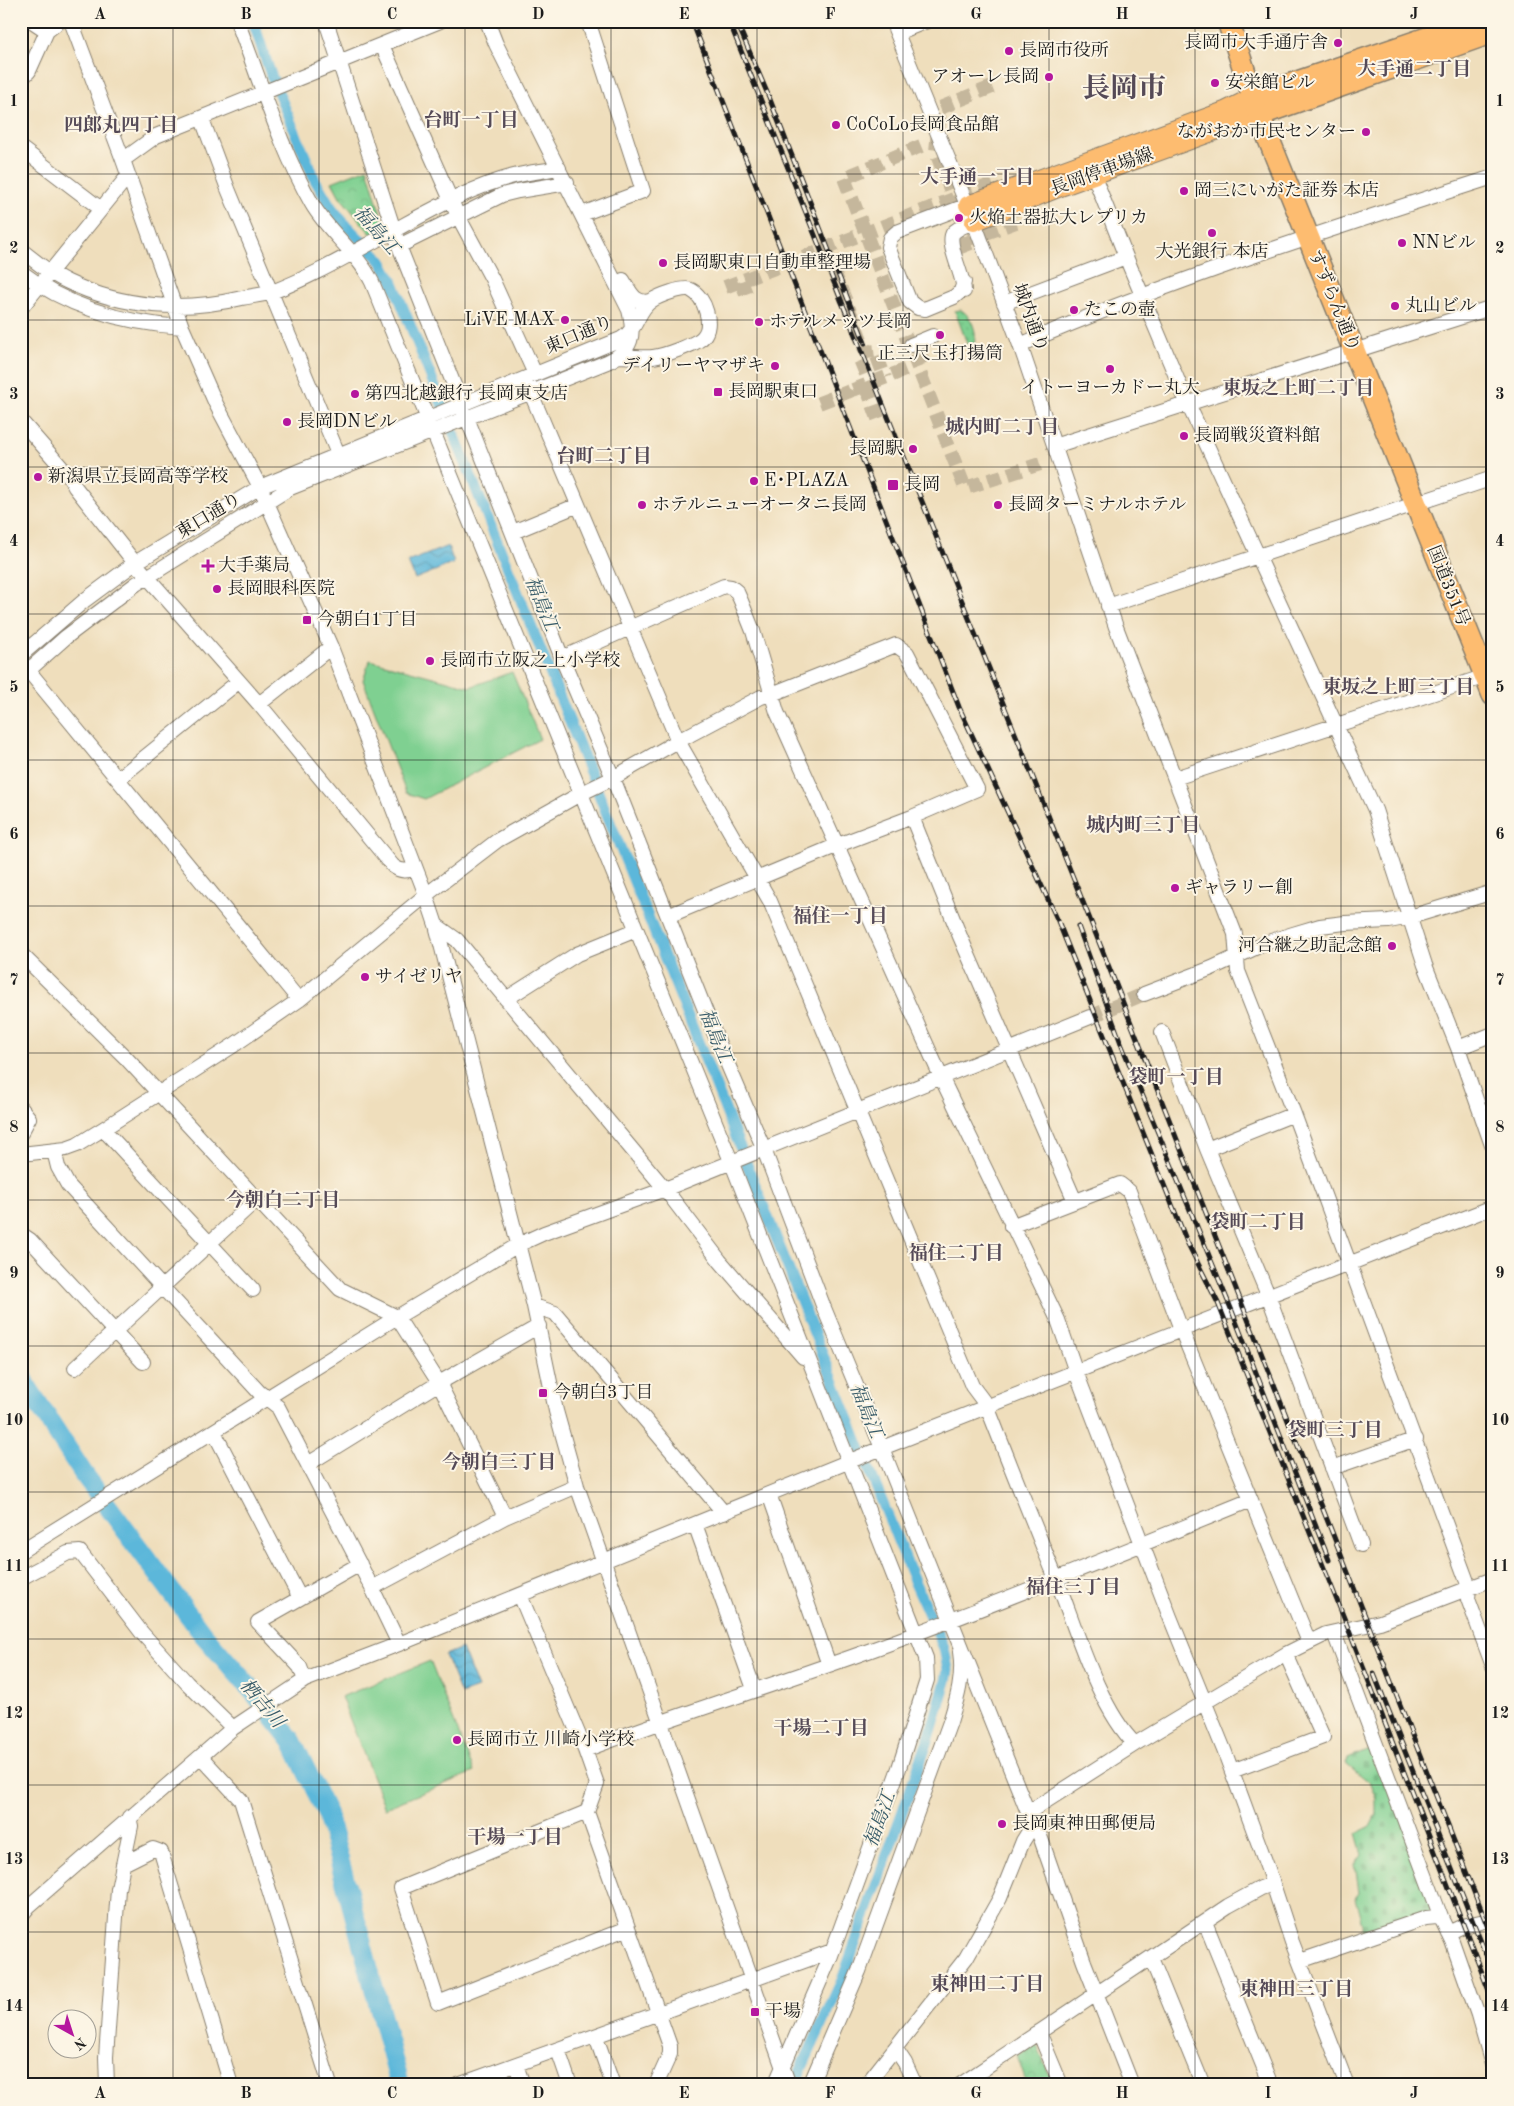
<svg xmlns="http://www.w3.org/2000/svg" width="1514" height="2106" font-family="'Old Standard TT','Noto Serif JP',serif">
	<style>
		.cemetery { fill: url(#cemetery-stones); stroke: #4e7656 }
		.park { fill: url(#park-crowns); stroke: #4e7656 }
		.garden { fill: url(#garden-dots); stroke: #4e7656 }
		.pitch { fill: #7fd091; stroke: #4e7656 }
		.water { fill: url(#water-waves); stroke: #3c6a7b }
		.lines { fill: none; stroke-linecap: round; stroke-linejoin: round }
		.stream { stroke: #5cb7da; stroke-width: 3 }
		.canal { stroke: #5cb7da; stroke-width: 11 }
		.river { stroke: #5cb7da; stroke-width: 20 }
		.minor-tunnel { stroke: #c5b79c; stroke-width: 14; stroke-dasharray: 14 7; stroke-linecap: butt }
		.minor-casing { stroke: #867d6c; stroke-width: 16 }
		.major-casing { stroke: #867d6c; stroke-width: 20 }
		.highway-casing { stroke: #867d6c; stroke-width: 24 }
		.minor { stroke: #fff; stroke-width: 14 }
		.major { stroke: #fdbc70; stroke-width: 18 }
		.highway { stroke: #fdbc70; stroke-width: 21 }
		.rail-casing { stroke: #1c1c1c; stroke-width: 5 }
		.rail { stroke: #fcf5e5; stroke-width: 3; stroke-dasharray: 9; stroke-linecap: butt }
		.grid { fill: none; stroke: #1c1c1c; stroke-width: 1; stroke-opacity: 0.55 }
		.poi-dot { fill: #b5179e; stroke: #fcf5e5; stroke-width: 2 }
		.labels { text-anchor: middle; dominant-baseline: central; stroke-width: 4; stroke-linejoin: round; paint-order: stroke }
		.poi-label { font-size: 18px; fill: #1c1c1c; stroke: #fcf5e5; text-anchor: start }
		.street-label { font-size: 18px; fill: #1c1c1c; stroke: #fcf5e5 }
		.neighbourhood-label { font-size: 19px; font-weight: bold; fill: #554a57; stroke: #fcf5e5 }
		.water-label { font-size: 19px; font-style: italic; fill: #365a68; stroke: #fcf5e5 }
		.town-label { font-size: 28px; font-weight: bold; fill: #554a57; stroke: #fcf5e5 }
		.neatline { fill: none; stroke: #1c1c1c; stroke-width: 2 }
		.grid-label { font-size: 16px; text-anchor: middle; font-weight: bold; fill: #1c1c1c }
	</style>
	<defs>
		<pattern id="cemetery-stones" width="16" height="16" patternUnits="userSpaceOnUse" patternTransform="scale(1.25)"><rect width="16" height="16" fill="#7fd091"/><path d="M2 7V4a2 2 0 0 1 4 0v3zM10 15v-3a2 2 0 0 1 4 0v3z" fill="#6db27c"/></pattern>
		<pattern id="park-crowns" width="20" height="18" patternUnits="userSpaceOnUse" patternTransform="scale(1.25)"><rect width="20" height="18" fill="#7fd091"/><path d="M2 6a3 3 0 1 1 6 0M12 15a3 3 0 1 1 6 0" fill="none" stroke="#6db27c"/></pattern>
		<pattern id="garden-dots" width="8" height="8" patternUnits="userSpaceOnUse" patternTransform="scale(1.25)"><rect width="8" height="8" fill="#7fd091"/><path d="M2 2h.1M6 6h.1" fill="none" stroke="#6db27c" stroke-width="1.8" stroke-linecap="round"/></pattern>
		<pattern id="water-waves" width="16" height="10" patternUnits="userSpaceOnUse" patternTransform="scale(1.25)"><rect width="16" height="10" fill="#5cb7da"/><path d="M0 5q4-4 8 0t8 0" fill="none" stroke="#4b94b0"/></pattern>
	</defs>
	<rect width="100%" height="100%" fill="#fcf5e5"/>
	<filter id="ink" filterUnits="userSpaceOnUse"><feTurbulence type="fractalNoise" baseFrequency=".02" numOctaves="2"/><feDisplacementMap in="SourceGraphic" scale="10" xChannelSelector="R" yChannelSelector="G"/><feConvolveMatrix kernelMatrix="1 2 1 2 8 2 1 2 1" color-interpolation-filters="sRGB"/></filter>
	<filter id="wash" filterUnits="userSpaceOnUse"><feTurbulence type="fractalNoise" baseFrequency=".0096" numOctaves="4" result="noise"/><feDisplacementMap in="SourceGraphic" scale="20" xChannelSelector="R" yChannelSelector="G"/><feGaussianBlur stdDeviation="1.12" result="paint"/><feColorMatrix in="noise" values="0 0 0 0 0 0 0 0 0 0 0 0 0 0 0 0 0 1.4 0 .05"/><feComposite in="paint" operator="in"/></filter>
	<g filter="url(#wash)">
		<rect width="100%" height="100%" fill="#efdebc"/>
		<path class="cemetery" d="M 1376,1746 L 1436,1909 L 1365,1936 L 1355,1898 L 1359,1893 L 1355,1864 L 1362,1854 L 1356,1833 L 1370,1826 L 1376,1814 L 1376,1799 L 1369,1782 L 1346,1763 L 1348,1758 Z"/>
		<path class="park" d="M 367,168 L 385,228 L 371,234 L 340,197 L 332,182 Z
			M 1036,2044 L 1054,2085 L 1027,2085 L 1017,2056 Z"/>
		<path class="garden" d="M 961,310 C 972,316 979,335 973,346 L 969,349 L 955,311 Z"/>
		<path class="pitch" d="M 370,660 L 470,687 L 512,672 L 540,739 L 424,799 L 406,793 L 363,680 Z
			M 430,1661 L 474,1772 L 385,1808 L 341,1697 Z"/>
		<path class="water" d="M 448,546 L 454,563 L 415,579 L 408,562 Z
			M 462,1648 L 478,1688 L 461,1694 L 445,1655 Z"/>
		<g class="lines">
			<path class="stream" d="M 135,314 L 146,316"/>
			<path class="canal" d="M 253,21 L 271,75 L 315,180 L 331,207 L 343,222 L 381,261 L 392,280 L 680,996 L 806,1313 L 915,1583 L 944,1648 L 948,1670 L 946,1681 L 929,1738 L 842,1980 L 794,2085"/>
			<path class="river" d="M 21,1373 L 28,1388 L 83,1473 L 202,1633 L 256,1695 L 292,1741 L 327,1814 L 400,2085"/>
		</g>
	</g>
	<g filter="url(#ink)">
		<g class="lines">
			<path class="minor-tunnel" d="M 992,87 L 940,108 L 936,152 L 969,239 L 1016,222
				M 921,146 L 844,178 L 965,488 L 1040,464
				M 825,249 L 866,352
				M 967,252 L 963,242 L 969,239
				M 741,281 L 747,296
				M 725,287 L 998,182
				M 915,360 L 934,352
				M 864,387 L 869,394 L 879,421
				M 853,390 L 910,368
				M 869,394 L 870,384 L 859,357 L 866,352 L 875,351 L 885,378
				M 819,403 L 850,391 L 852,388 L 855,390
				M 1090,1017 L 1144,994"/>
			<defs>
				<path id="minor" d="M 32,21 L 47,31
					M 71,21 L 123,160 L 182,327 L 216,404 L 260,487 L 331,647 L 426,895 L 436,925 L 534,1306 L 556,1411 L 577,1486 L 789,2085
					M 237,21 C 261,82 279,146 312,204 C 329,233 357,252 372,282 L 731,1161 L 926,1658 L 927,1680 L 899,1768 L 830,1958 L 775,2085
					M 326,21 L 399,246 L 562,658 L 613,778 L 711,1025 L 763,1147 L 824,1308 L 882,1448 L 1033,1825 L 1040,1836 L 1084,1962 L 1132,2085
					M 892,21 L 974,222 L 1020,345 L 1116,627 L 1235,934 L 1238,971 L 1294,1114 L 1469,1587 L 1468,1599 L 1493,1666
					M 897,33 L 927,21
					M 382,45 L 458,216 L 492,279 L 535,374
					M 21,79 L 29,71 L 47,31 L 60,21
					M 202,119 L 228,189 L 338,454
					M 21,148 L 101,209
					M 123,160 L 156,136 L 440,21
					M 1094,176 L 1126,257 L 1183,393 L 1375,810 L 1425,965 L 1458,1048 L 1493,1148
					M 582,214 L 643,191 L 588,21
					M 399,246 L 502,195 L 518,191 L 567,183
					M 21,250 C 36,262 51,274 68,282 C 123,308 184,312 242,298 C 252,296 262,295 272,292 C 309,278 345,257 380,238 C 423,215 467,188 514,176 C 529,172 544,171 559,168
					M 21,272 C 68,308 124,323 182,327
					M 623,280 C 630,292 635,305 651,301
					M 964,282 L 961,291 L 954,297 L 925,309 L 918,308 L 910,302 L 888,247 L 890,238 L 897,232 L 968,205
					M 964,291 C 964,276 946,244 953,233 C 958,227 967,225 974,222
					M 1004,303 L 1126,257
					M 21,308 L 128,176
					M 911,345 L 933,336
					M 1020,345 C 1174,279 1334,228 1493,177
					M 525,379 L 678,741 L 770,901 L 972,1386 L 987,1406 C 1011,1468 1036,1529 1061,1591 C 1078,1636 1101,1711 1135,1744
					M 21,421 L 70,477 L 75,487 L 135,563 L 259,704 L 393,866 C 401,872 407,871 416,869
					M 1054,446 L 1493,307
					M 513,532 L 578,505
					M 1108,606 L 1493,478
					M 21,655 L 85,600 L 135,563 L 260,487 L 621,339 C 639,328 637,310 651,301 C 658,296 684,286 691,290 C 705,297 714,325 703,337 C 697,344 663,356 653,357 C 642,358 630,356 618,356
					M 562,658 L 724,586 L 731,587 L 737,592 L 741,601 L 753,631 L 777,712 L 941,1077 L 1058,1320 L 1076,1372 L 1170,1617 L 1224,1750 L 1268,1869 L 1292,1942 L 1347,2085
					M 23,664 L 299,1000
					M 21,677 L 66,637 L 136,584 L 290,488 L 607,362 C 633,351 635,334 629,310 L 496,44 L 487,21
					M 259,704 L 331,647
					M 1175,778 L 1492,674
					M 118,779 L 238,682
					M 912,817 L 959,934 L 1075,1201
					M 436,925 L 457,940 L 665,1189 L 720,1261 L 803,1357
					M 21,954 L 126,1058 L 340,1289 L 397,1317 L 439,1383 L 505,1517
					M 1144,994 L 1212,968 L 1268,942 L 1293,934 L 1320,926 L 1345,923 L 1389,921 L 1410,917 L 1493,892
					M 506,999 L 577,954 L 636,930
					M 1162,1032 L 1207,1149 L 1268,1295 L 1361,1545
					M 1458,1048 L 1493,1034
					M 21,1108 L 29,1118 L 21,1133
					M 103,1129 L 253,1290
					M 1207,1149 L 1294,1114
					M 54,1151 L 58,1167 L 68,1185 L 259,1392 L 278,1407 L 372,1588 L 399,1644
					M 21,1154 L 66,1149 L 77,1145 L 103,1129 L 234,1045 L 299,1000 L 426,895 L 498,840 L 582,793 L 613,778 L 678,741 L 761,697 L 772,694 L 896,645 L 907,653 L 977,789 L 912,817 L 838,845 L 668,916
					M 1011,1226 L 1120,1184 L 1129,1191 L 1181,1329 L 1309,1642
					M 21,1234 L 30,1240 L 143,1362
					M 534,1306 L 555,1313 L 724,1513
					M 75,1368 L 256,1200
					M 214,1432 L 300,1598
					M 308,1464 L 439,1383 L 539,1326
					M 1332,1468 L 1416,1439
					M 769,1494 L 829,1665
					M 695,1524 L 754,1689
					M 21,1551 L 397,1317 L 518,1245 L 544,1233 L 665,1189 L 1090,1017
					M 21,1578 L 68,1553 L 80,1552 L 142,1633 L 187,1683 L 233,1728
					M 372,1588 L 505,1517 L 577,1486
					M 520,1595 L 585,1750 L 597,1784 L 587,1812 L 670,2046 L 670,2054 L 656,2085
					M 1334,1633 L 1442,1920
					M 305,1680 L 300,1667 L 258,1622 L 360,1564
					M 585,1750 C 695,1708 808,1675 917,1633 C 1029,1591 1140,1545 1251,1500
					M 201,1757 L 241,1800 L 330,2085
					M 1232,1771 L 1323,1737 L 1286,1654
					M 587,1812 L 401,1888 L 438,2003 L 628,1928
					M 1029,1812 L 1135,1744 L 1286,1654 L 1326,1634 L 1380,1622 L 1493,1579
					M 123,1864 L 153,1849 L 161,1852 L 231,2085
					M 21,1916 L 29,1906 L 233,1728 L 305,1680 L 399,1644 L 882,1448 L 1493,1207
					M 1205,1922 L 1271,2085
					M 1448,1933 L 1463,1926 L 1493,1919
					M 1151,1958 L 1203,2085
					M 1300,1961 L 1426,1918 L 1437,1917 L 1442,1920 L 1452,1941 L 1478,2015 L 1493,2068
					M 1039,2032 L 1061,2085
					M 596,2037 L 613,2085
					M 895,2048 L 905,2063 L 915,2085
					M 558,2050 L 570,2085
					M 516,2065 L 523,2085
					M 107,2085 L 106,2057 L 118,1889 L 131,1826 L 129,1817
					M 458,2085 L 832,1951
					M 810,2085 L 859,1971 L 950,1722 C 957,1699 964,1677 960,1652
					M 866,2085 L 966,1958 L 1000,1898 L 1023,1841 L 1033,1825
					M 960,2085 L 1228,1906 L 1261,1888 L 1273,1884"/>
				<path id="major" d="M 968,205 L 1225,111 L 1253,97
					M 974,222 L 1063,186 L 1259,115"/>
				<path id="highway" d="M 1228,21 L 1259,115 L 1493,695
					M 1253,97 L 1477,21
					M 1259,115 L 1493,32"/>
			</defs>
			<use href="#minor" class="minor-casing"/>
			<use href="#major" class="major-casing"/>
			<use href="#highway" class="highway-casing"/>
			<use href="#minor" class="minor"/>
			<use href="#major" class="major"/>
			<use href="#highway" class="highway"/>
			<defs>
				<path id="rail" d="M 692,21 L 959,707 L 1058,921 L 1187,1242 L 1218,1303 L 1348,1628 L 1493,2001
					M 729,21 L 1103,952 L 1493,1940
					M 738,25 L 769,97 L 865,343
					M 1078,926 L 1122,1046 L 1232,1311 L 1329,1560
					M 1374,1674 L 1493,1972"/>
			</defs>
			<use href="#rail" class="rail-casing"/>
			<use href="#rail" class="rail"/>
		</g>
	</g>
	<path class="grid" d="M 173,21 L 173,2085M 319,21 L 319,2085M 465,21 L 465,2085M 611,21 L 611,2085M 757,21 L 757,2085M 903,21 L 903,2085M 1049,21 L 1049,2085M 1195,21 L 1195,2085M 1341,21 L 1341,2085M 21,174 L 1493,174M 21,320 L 1493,320M 21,467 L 1493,467M 21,614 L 1493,614M 21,760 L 1493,760M 21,906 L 1493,906M 21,1053 L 1493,1053M 21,1200 L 1493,1200M 21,1346 L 1493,1346M 21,1492 L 1493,1492M 21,1639 L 1493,1639M 21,1785 L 1493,1785M 21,1932 L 1493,1932"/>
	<g class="poi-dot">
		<circle cx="1338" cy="43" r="5"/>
		<circle cx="1009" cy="51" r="5"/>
		<circle cx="1049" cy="77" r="5"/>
		<circle cx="1215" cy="83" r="5"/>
		<circle cx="836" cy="125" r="5"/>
		<circle cx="1366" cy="132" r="5"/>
		<circle cx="1184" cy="191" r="5"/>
		<circle cx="959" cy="218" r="5"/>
		<circle cx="1212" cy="233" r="5"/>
		<circle cx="1402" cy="243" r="5"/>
		<circle cx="663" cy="263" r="5"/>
		<circle cx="1395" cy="306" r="5"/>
		<circle cx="1074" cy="310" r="5"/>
		<circle cx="565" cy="320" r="5"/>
		<circle cx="759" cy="322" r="5"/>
		<circle cx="940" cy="335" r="5"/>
		<circle cx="775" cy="366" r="5"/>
		<circle cx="1110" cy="369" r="5"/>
		<rect x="713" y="387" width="10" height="10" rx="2.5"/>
		<circle cx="355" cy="394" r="5"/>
		<circle cx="287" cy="422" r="5"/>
		<circle cx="1184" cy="436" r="5"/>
		<circle cx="913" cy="449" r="5"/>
		<circle cx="38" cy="477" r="5"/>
		<circle cx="754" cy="481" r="5"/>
		<rect x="887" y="479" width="12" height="12" rx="2.5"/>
		<circle cx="642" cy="505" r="5"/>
		<circle cx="998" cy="505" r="5"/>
		<path d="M205.5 558.5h5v5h5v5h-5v5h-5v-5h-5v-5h5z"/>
		<circle cx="217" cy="589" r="5"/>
		<rect x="302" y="615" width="10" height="10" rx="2.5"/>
		<circle cx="430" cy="661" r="5"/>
		<circle cx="1175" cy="888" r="5"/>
		<circle cx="1392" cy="946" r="5"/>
		<circle cx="365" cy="977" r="5"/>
		<rect x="538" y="1388" width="10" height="10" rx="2.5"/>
		<circle cx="457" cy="1740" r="5"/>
		<circle cx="1002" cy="1824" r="5"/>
		<rect x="750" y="2007" width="10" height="10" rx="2.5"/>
	</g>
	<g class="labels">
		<g class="poi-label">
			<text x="1328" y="43" text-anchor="end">長岡市大手通庁舎</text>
			<text x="1019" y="51">長岡市役所</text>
			<text x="1039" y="77" text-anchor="end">アオーレ長岡</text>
			<text x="1225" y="83">安栄館ビル</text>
			<text x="846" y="125">CoCoLo長岡食品館</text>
			<text x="1356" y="132" text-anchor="end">ながおか市民センター</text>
			<text x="1194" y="191">岡三にいがた証券 本店</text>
			<text x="969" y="218">火焔土器拡大レプリカ</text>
			<text x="1412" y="243">NNビル</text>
			<text x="1212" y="252" text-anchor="middle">大光銀行 本店</text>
			<text x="673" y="263">長岡駅東口自動車整理場</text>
			<text x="1405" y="306">丸山ビル</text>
			<text x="1084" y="310">たこの壺</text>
			<text x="555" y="320" text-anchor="end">LiVE MAX</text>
			<text x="769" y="322">ホテルメッツ長岡</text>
			<text x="940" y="354" text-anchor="middle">正三尺玉打揚筒</text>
			<text x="765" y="366" text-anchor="end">デイリーヤマザキ</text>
			<text x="1110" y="388" text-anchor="middle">イトーヨーカドー丸大</text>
			<text x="728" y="392">長岡駅東口</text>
			<text x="365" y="394">第四北越銀行 長岡東支店</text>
			<text x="297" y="422">長岡DNビル</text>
			<text x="1194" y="436">長岡戦災資料館</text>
			<text x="903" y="449" text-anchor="end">長岡駅</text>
			<text x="48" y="477">新潟県立長岡高等学校</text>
			<text x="764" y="481">E･PLAZA</text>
			<text x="904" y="485">長岡</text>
			<text x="652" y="505">ホテルニューオータニ長岡</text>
			<text x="1008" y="505">長岡ターミナルホテル</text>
			<text x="218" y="566">大手薬局</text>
			<text x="227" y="589">長岡眼科医院</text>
			<text x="317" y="620">今朝白1丁目</text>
			<text x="440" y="661">長岡市立阪之上小学校</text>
			<text x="1185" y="888">ギャラリー創</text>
			<text x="1382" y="946" text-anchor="end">河合継之助記念館</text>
			<text x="375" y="977">サイゼリヤ</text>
			<text x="553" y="1393">今朝白3丁目</text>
			<text x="467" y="1740">長岡市立 川崎小学校</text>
			<text x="1012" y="1824">長岡東神田郵便局</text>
			<text x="765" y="2012">干場</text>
		</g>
		<g class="street-label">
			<text transform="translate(1102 172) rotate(-20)">長岡停車場線</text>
			<text transform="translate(1334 301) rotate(68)">すずらん通り</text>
			<text transform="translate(1030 318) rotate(70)">城内通り</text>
			<text transform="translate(579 335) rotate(-23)">東口通り</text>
			<text transform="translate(209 516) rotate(-31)">東口通り</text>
			<text transform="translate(1448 586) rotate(68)">国道351号</text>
		</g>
		<g class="neighbourhood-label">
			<text x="1414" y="70">大手通二丁目</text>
			<text x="471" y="121">台町一丁目</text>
			<text x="121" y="126">四郎丸四丁目</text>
			<text x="977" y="178">大手通一丁目</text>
			<text x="1298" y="389">東坂之上町二丁目</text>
			<text x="1002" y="428">城内町二丁目</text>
			<text x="604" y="457">台町二丁目</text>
			<text x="1398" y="688">東坂之上町三丁目</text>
			<text x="1143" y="826">城内町三丁目</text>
			<text x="840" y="917">福住一丁目</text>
			<text x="1176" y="1078">袋町一丁目</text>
			<text x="283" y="1201">今朝白二丁目</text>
			<text x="1258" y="1223">袋町二丁目</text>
			<text x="956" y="1254">福住二丁目</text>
			<text x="1335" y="1431">袋町三丁目</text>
			<text x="499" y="1463">今朝白三丁目</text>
			<text x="1073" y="1588">福住三丁目</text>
			<text x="821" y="1729">干場二丁目</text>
			<text x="515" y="1838">干場一丁目</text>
			<text x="987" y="1985">東神田二丁目</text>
			<text x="1296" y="1990">東神田三丁目</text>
		</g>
		<g class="water-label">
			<text transform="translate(375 231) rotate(49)">福島江</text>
			<text transform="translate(540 604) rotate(68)">福島江</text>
			<text transform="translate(714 1036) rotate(68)">福島江</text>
			<text transform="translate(865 1411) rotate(68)">福島江</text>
			<text transform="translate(261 1704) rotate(50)">栖吉川</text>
			<text transform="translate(881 1820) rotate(-70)">福島江</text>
		</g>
		<g class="town-label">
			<text x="1124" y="90">長岡市</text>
		</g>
	</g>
	<rect width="1514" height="2106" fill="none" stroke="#fcf5e5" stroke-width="55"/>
	<g transform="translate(72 2034) rotate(141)"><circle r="24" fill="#fcf5e5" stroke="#a29e95"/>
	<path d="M0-4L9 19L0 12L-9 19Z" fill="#b5179e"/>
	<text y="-8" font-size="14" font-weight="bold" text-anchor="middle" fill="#1c1c1c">N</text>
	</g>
	<rect x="28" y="28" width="1458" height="2050" class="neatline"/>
	<g class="grid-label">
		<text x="100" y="19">A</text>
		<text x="246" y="19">B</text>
		<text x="392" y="19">C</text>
		<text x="538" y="19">D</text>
		<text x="684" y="19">E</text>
		<text x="830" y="19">F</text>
		<text x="976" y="19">G</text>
		<text x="1122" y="19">H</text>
		<text x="1268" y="19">I</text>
		<text x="1414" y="19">J</text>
		<text x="14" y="106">1</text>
		<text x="1500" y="106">1</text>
		<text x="14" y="253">2</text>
		<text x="1500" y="253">2</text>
		<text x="14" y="399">3</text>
		<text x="1500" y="399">3</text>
		<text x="14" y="546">4</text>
		<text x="1500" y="546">4</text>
		<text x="14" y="692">5</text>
		<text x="1500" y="692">5</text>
		<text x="14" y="839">6</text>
		<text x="1500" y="839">6</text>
		<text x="14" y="985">7</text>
		<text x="1500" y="985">7</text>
		<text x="14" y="1132">8</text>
		<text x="1500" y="1132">8</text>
		<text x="14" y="1278">9</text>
		<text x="1500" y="1278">9</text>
		<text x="14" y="1425">10</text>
		<text x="1500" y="1425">10</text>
		<text x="14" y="1571">11</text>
		<text x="1500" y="1571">11</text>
		<text x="14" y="1718">12</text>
		<text x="1500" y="1718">12</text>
		<text x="14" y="1864">13</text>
		<text x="1500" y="1864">13</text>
		<text x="14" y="2011">14</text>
		<text x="1500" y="2011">14</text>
		<text x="100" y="2098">A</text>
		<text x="246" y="2098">B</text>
		<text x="392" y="2098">C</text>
		<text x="538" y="2098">D</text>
		<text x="684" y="2098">E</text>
		<text x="830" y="2098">F</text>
		<text x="976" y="2098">G</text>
		<text x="1122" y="2098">H</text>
		<text x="1268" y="2098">I</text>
		<text x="1414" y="2098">J</text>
	</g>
</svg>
